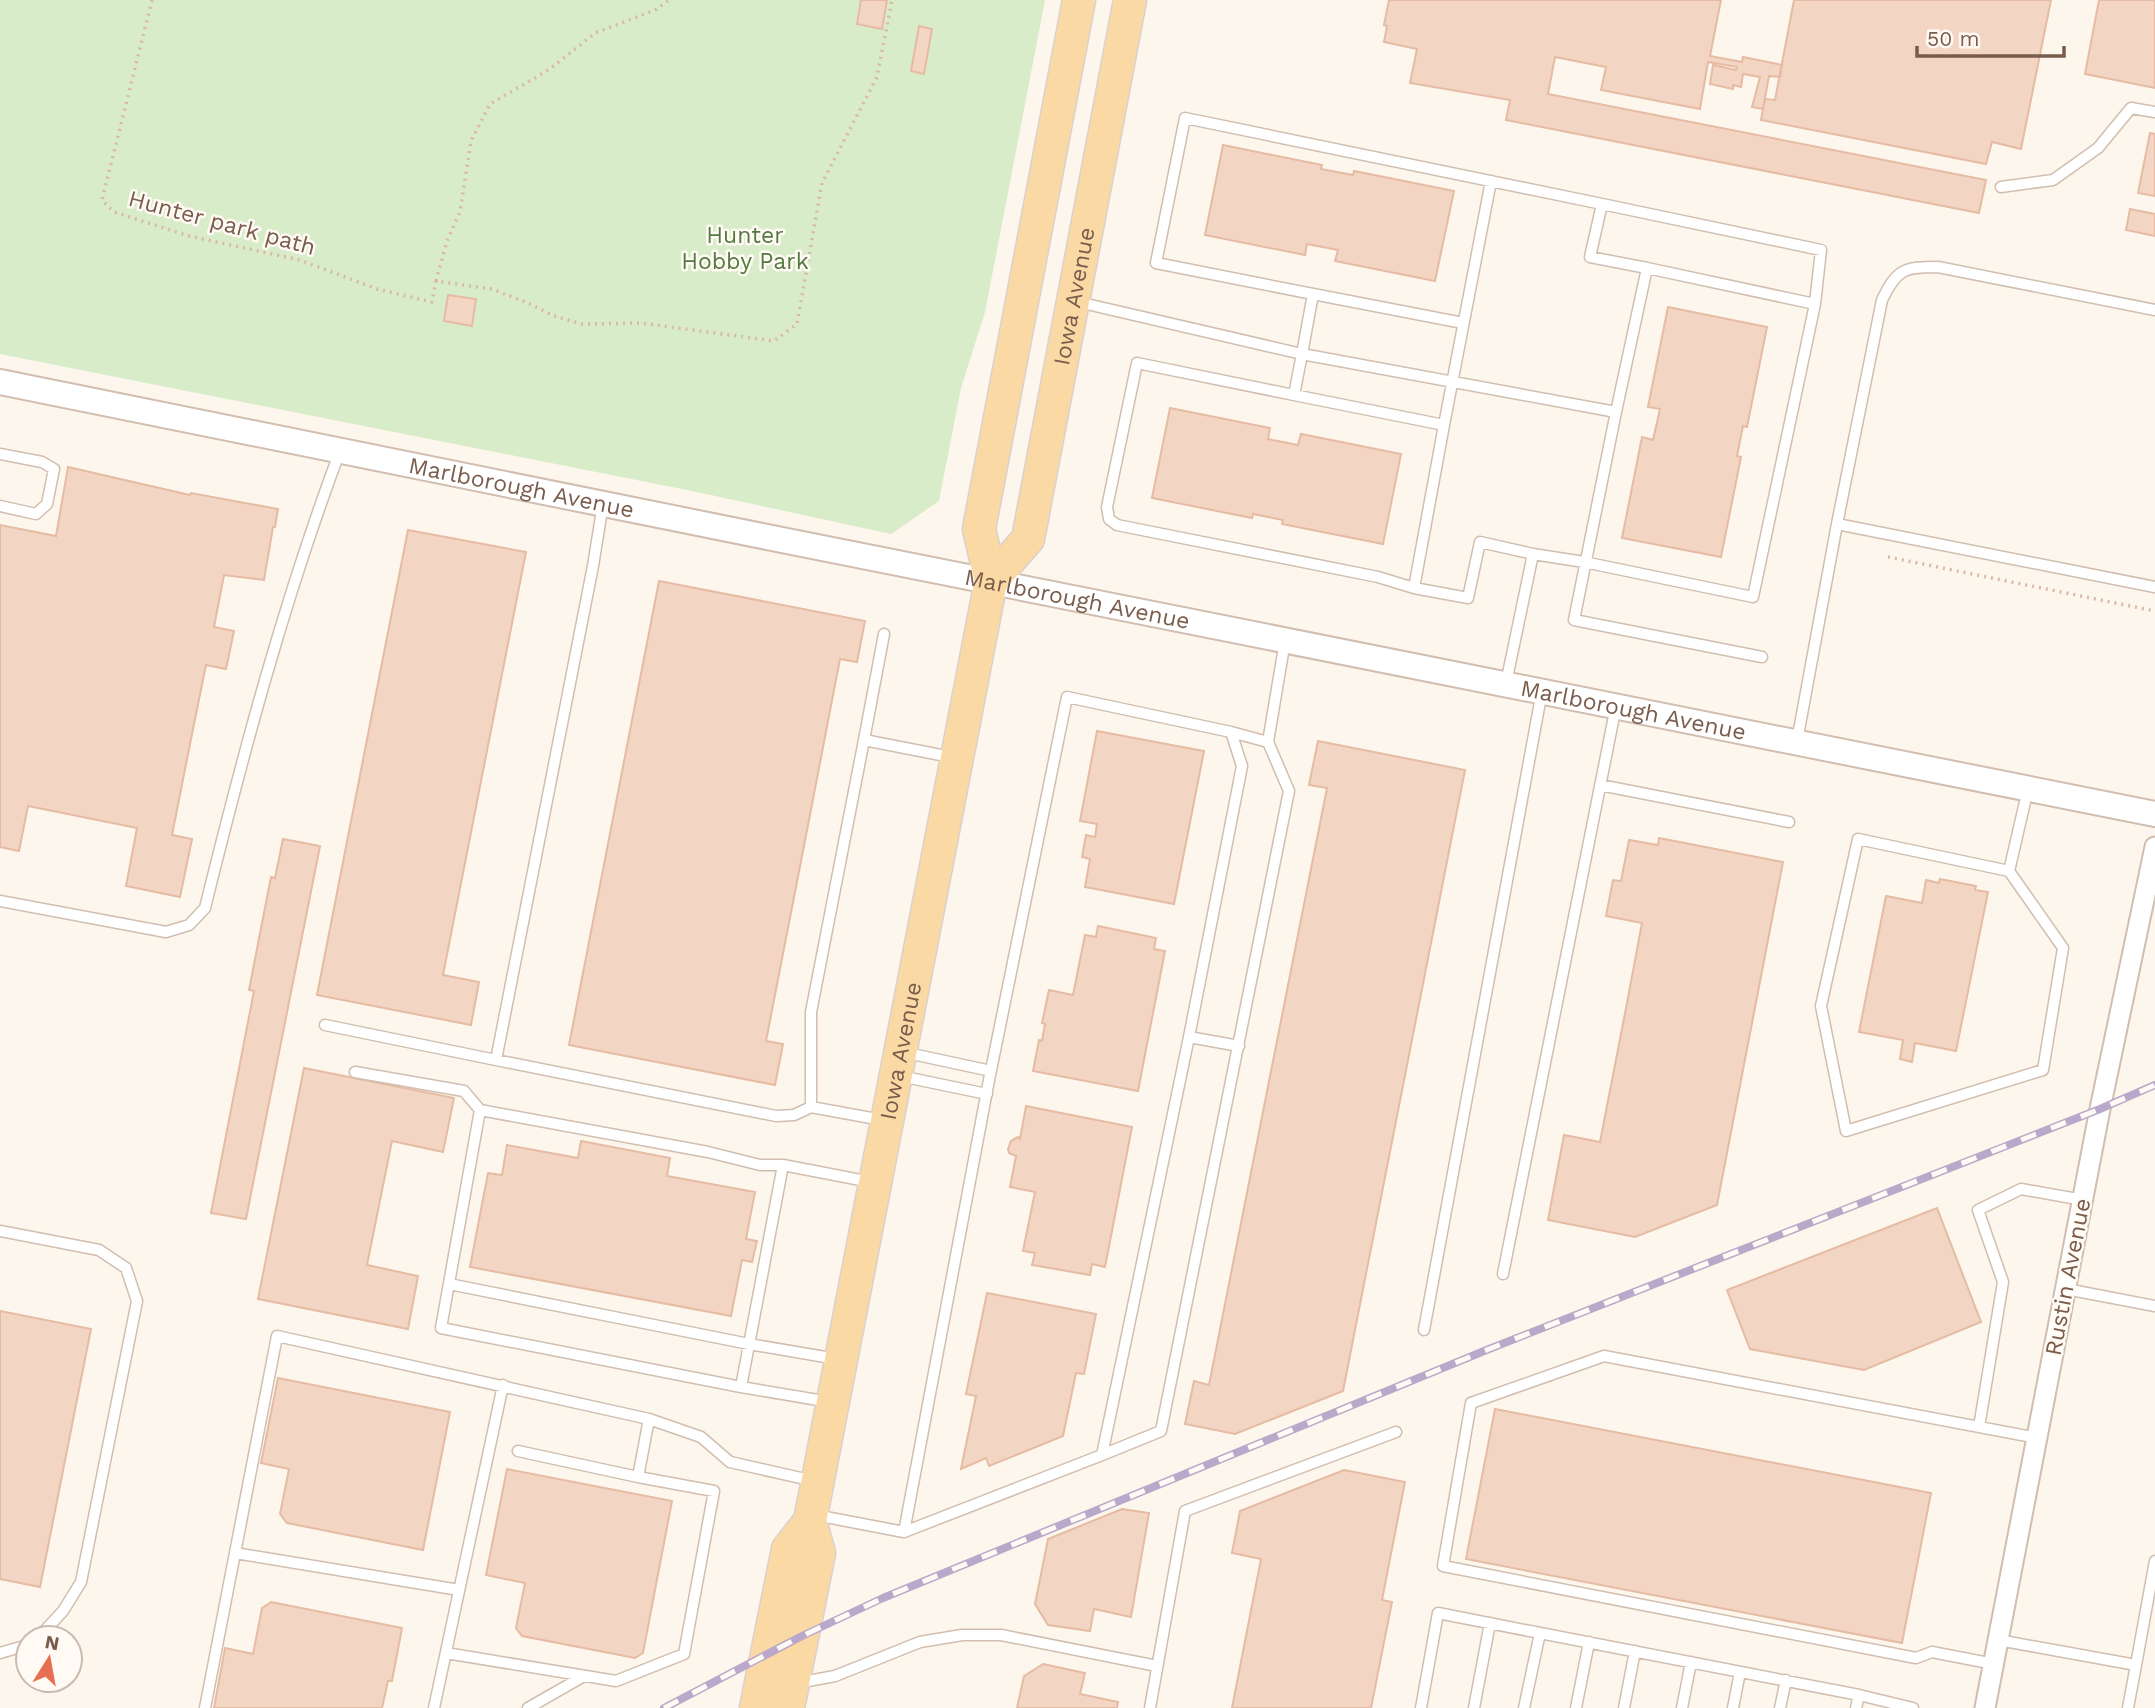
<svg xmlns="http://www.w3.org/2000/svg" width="2155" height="1708" font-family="'Work Sans',sans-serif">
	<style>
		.green { fill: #d8ecc9 }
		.building { fill: #f3d5c3; stroke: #e6bba3; stroke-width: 2 }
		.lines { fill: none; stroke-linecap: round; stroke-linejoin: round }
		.service-casing { stroke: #d1beb0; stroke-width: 13 }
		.minor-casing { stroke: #d1beb0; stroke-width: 23 }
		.tertiary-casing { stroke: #d1beb0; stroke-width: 28 }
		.primary-casing { stroke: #dad1cd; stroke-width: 35 }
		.path { stroke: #d9b8a5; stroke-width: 3.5; stroke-dasharray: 2 5; stroke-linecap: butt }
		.service { stroke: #fff; stroke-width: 10 }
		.minor { stroke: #fff; stroke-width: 19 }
		.tertiary { stroke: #fff; stroke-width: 24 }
		.primary { stroke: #fbd9a5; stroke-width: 32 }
		.rail-casing { stroke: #b9a8c9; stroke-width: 8 }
		.rail { stroke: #fffaf3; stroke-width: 5; stroke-dasharray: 16; stroke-linecap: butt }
		.labels { text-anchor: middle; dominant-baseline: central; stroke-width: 5; stroke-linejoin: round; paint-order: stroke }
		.street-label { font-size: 23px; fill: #7a5c4d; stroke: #fffaf3 }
		.park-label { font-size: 23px; fill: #537a41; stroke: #fffaf3 }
	</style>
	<rect width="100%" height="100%" fill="#fdf6ec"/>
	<path class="green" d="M 0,0 L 1045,0 L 985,312 L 961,388 L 939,501 L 891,534 L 692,491 L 0,354 Z"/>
	<path class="building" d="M 861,0 L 887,0 L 882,29 L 857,24 Z
		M 1389,0 L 1721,0 L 1710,56 L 1742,62 L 1743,57 L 1782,65 L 1780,77 L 1769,76 L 1763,109 L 1752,107 L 1760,77 L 1743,74 L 1741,87 L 1733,85 L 1733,89 L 1710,84 L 1713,65 L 1736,70 L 1737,67 L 1708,62 L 1700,109 L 1601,90 L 1606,67 L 1555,57 L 1548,94 L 1986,180 L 1979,213 L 1506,120 L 1510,100 L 1410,83 L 1417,49 L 1384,42 L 1387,26 L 1384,25 Z
		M 1794,0 L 2051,0 L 2021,149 L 1992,142 L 1986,164 L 1761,120 L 1765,99 L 1775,100 Z
		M 2099,0 L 2155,0 L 2155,88 L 2085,74 Z
		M 919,26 L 932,29 L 924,74 L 911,71 Z
		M 2150,133 L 2155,134 L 2155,196 L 2138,193 Z
		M 1223,145 L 1322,165 L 1321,169 L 1353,175 L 1354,171 L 1454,191 L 1435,281 L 1335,261 L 1338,250 L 1307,244 L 1305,255 L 1205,235 Z
		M 2130,209 L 2155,214 L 2155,236 L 2126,230 Z
		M 448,295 L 476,299 L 472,326 L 444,321 Z
		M 1668,307 L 1767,327 L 1747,427 L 1743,426 L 1737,456 L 1741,457 L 1721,557 L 1622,538 L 1642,437 L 1653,440 L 1660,409 L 1648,407 Z
		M 1170,408 L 1270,428 L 1268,439 L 1298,445 L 1301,434 L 1401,454 L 1383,544 L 1282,524 L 1283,520 L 1253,514 L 1252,518 L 1152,498 Z
		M 68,467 L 190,495 L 191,493 L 278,509 L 275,527 L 273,527 L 264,580 L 224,575 L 214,627 L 234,631 L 226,669 L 206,665 L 191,739 L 172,835 L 192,839 L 180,897 L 126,886 L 137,828 L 28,806 L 19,851 L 0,847 L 0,525 L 56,536 Z
		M 408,530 L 526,552 L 443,975 L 479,982 L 471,1025 L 317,995 Z
		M 659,581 L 865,621 L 857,662 L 840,659 L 803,851 L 766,1041 L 783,1044 L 775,1085 L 569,1045 Z
		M 1097,731 L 1204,751 L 1174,904 L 1085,887 L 1090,859 L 1082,857 L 1086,835 L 1095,837 L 1097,824 L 1080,821 Z
		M 1318,741 L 1465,770 L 1343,1391 L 1235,1434 L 1185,1424 L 1194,1381 L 1209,1385 L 1327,788 L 1309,785 Z
		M 1659,838 L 1783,862 L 1717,1205 L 1635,1237 L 1548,1220 L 1564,1135 L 1600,1142 L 1627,1003 L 1642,923 L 1606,916 L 1613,880 L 1621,881 L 1629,840 L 1658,845 Z
		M 283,839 L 320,846 L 246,1219 L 211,1213 L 254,991 L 249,990 L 271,877 L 275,878 Z
		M 1940,879 L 1976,886 L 1975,890 L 1988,892 L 1956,1051 L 1915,1043 L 1912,1062 L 1900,1059 L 1903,1040 L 1859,1032 L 1886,896 L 1922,903 L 1926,880 L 1939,883 Z
		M 1098,926 L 1156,938 L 1154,949 L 1165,951 L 1138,1091 L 1033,1071 L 1039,1040 L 1042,1041 L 1045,1024 L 1042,1023 L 1049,990 L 1073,995 L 1085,935 L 1096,937 Z
		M 304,1068 L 454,1098 L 443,1152 L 392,1141 L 367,1265 L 418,1276 L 408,1329 L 258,1299 Z
		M 1026,1106 L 1132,1127 L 1105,1267 L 1092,1264 L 1090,1275 L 1032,1265 L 1035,1253 L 1023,1251 L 1035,1192 L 1010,1187 L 1016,1156 L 1009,1153 L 1008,1149 L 1011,1141 L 1018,1137 L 1020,1139 Z
		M 581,1141 L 670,1158 L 667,1176 L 755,1192 L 746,1239 L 757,1241 L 752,1262 L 742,1260 L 731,1316 L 470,1267 L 488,1173 L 502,1175 L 507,1145 L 578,1158 Z
		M 1937,1208 L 1981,1322 L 1864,1370 L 1750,1349 L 1727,1290 Z
		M 987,1293 L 1096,1314 L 1084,1374 L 1076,1373 L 1063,1436 L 989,1466 L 986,1458 L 961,1469 L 976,1396 L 966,1394 Z
		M 0,1311 L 91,1329 L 40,1587 L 0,1579 Z
		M 278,1378 L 450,1412 L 423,1550 L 287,1523 L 280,1514 L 289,1469 L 261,1463 Z
		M 1495,1409 L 1931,1493 L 1902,1643 L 1466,1559 Z
		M 507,1469 L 672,1501 L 643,1653 L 635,1658 L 522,1636 L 516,1628 L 525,1583 L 486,1575 Z
		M 1344,1470 L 1405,1482 L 1382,1600 L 1392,1602 L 1371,1708 L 1232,1708 L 1261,1559 L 1232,1553 L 1240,1511 Z
		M 1122,1509 L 1149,1513 L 1131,1617 L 1094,1609 L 1090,1631 L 1048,1625 L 1035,1604 L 1048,1539 Z
		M 271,1602 L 402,1628 L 392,1681 L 388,1681 L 382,1708 L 214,1708 L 225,1648 L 253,1654 L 262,1608 Z
		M 1043,1664 L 1085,1673 L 1080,1694 L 1118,1702 L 1117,1708 L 1017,1708 L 1024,1676 Z"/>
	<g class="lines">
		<defs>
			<path id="service" d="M 1185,118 L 1602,204 L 1590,257 L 1647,268 L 1616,412 L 1302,354 L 1313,294 L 1156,263 Z
				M 2001,187 L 2053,180 L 2098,148 L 2131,108 L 2155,112
				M 1602,204 L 1821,250 L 1815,304
				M 1313,294 L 1463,323
				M 1078,302 L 1302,354 L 1294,395 L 1444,425 L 1414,588 L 1468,598 L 1480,542 L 1533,554 L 1506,683
				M 1294,395 L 1137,363 L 1107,507 L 1109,519 L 1117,525 L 1378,577 L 1414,588
				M 1616,412 L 1574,620 L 1762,657
				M 1444,425 L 1491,181
				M 0,454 L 42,462 L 54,469 L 47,504 L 36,514 L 0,506
				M 603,504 L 593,566 L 496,1060 L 776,1116 L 794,1115 L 811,1107 L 882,1120
				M 1837,524 L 2155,587
				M 1533,554 L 1584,562 L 1753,597 L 1815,304 L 1647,268
				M 1231,732 L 1268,742
				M 864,740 L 884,634
				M 1797,741 L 1837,524 L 1882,300 C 1897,269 1904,267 1938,267 L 2155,310
				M 1600,785 L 1789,822
				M 2009,871 L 2063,948 L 2043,1070 L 1846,1131 L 1821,1006 L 1858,839 L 2009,871 L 2028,789
				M 0,901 L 166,932 L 189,925 L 205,908 C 243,754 284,600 340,451
				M 325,1025 L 496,1060
				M 1189,1037 L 1239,1046
				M 903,1052 L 991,1071
				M 355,1072 L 464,1091 L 480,1110 L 708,1152 L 760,1165 L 783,1165 L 871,1182
				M 900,1076 L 987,1094
				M 811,1107 L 811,1012 L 864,740 L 951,757
				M 480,1110 L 441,1328 L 741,1387 L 783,1165
				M 0,1231 L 99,1250 L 126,1268 L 137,1301 L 81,1582 L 63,1611 L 38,1638
				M 1503,1274 L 1616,706
				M 449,1284 L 749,1344 L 837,1359
				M 2066,1289 L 2155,1306
				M 1424,1330 L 1542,691
				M 741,1387 L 830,1402
				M 1979,1427 L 2003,1282 L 1978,1210 L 2021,1189 L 2083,1200
				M 518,1451 L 638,1477
				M 815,1515 L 904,1532 L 989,1080 L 1067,697 L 1231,732 L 1242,766 L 1189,1037 L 1102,1455 L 1161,1431 L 1289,791 L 1268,742 L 1285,641
				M 904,1532 L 1102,1455
				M 235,1553 L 459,1590
				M 1998,1640 L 2136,1665 L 2155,1561
				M 0,1653 L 28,1645
				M 446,1653 L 616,1681 L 684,1654 L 714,1491 L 638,1477 L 649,1419
				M 1994,1664 L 1932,1652 L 1916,1658 L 1443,1566 L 1471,1403 L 1604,1356 L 2037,1438
				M 797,1683 L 835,1676 L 920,1642 L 962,1635 L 1001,1635 L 1157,1666
				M 205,1708 L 277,1336 L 649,1419 L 701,1437 L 730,1462 L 814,1481
				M 434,1708 L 503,1385
				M 528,1708 L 584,1676
				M 1150,1708 L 1185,1511 L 1396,1432
				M 1421,1708 L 1438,1613 L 1540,1633
				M 1474,1708 L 1490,1623
				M 1524,1708 L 1540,1633 L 1859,1695 L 1913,1708
				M 1576,1708 L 1589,1642
				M 1624,1708 L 1635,1651
				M 1682,1708 L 1691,1662
				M 1733,1708 L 1740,1672
				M 1780,1708 L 1786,1680
				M 1856,1708 L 1859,1695
				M 2128,1708 L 2136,1665"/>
			<path id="minor" d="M 1985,1708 L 2100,1109 L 2155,847"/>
			<g id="tertiary">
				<path id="s1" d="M 0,382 L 777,539 L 2155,814"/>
			</g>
			<g id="primary">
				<path id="s2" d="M 991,581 L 1028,539 L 1130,0"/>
				<path d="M 756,1708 L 788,1549 L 810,1521"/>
				<path id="s3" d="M 788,1708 L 819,1553 L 810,1521 L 991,581 L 979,529 L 1079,0"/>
			</g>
		</defs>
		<use href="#service" class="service-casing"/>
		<use href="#minor" class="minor-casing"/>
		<use href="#tertiary" class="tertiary-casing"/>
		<use href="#primary" class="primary-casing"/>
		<path class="path" d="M 152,0 L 102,200 L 114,212 L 189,236 L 300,260 L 377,289 L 432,302 L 436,281 L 492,289 L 528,303 L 554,316 L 582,324 L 641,323 L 774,341 L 797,324 L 822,183 L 877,77 L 892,0
			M 436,281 L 447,241 L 460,212 L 471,141 L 490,104 L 550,69 L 595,33 L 655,10 L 669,0
			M 1888,557 L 2155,611"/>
		<use href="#service" class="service"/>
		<use href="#minor" class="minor"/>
		<use href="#tertiary" class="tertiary"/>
		<use href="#primary" class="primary"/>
		<defs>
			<path id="rail" d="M 664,1708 L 802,1636 L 883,1598 L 1489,1349 L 2100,1109 L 2155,1085"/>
		</defs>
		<use href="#rail" class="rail-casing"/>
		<use href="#rail" class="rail"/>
	</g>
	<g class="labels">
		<g class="street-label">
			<text transform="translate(222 223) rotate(15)">Hunter park path</text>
			<text stroke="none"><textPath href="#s2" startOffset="303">Iowa Avenue</textPath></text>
			<text stroke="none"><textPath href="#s1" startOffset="532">Marlborough Avenue</textPath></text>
			<text stroke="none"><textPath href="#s1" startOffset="1099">Marlborough Avenue</textPath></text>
			<text stroke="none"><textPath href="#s1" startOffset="1666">Marlborough Avenue</textPath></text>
			<text stroke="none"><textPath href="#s3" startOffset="670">Iowa Avenue</textPath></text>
			<text transform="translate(2068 1277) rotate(-79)">Rustin Avenue</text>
		</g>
		<g class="park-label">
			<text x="745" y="235">Hunter<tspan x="745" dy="26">Hobby Park</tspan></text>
		</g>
	</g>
	<g transform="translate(49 1659) rotate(11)"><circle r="33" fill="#fffaf3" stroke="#cabbb1" stroke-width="2"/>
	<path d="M0-5L12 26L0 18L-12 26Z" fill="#e76f51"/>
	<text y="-10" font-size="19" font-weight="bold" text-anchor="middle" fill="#7a5c4d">N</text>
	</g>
	<path d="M1917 46v10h147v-10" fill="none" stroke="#7a5c4d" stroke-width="3.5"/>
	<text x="1927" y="46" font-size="21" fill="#7a5c4d" stroke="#fffaf3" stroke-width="5" paint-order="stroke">50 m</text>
</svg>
